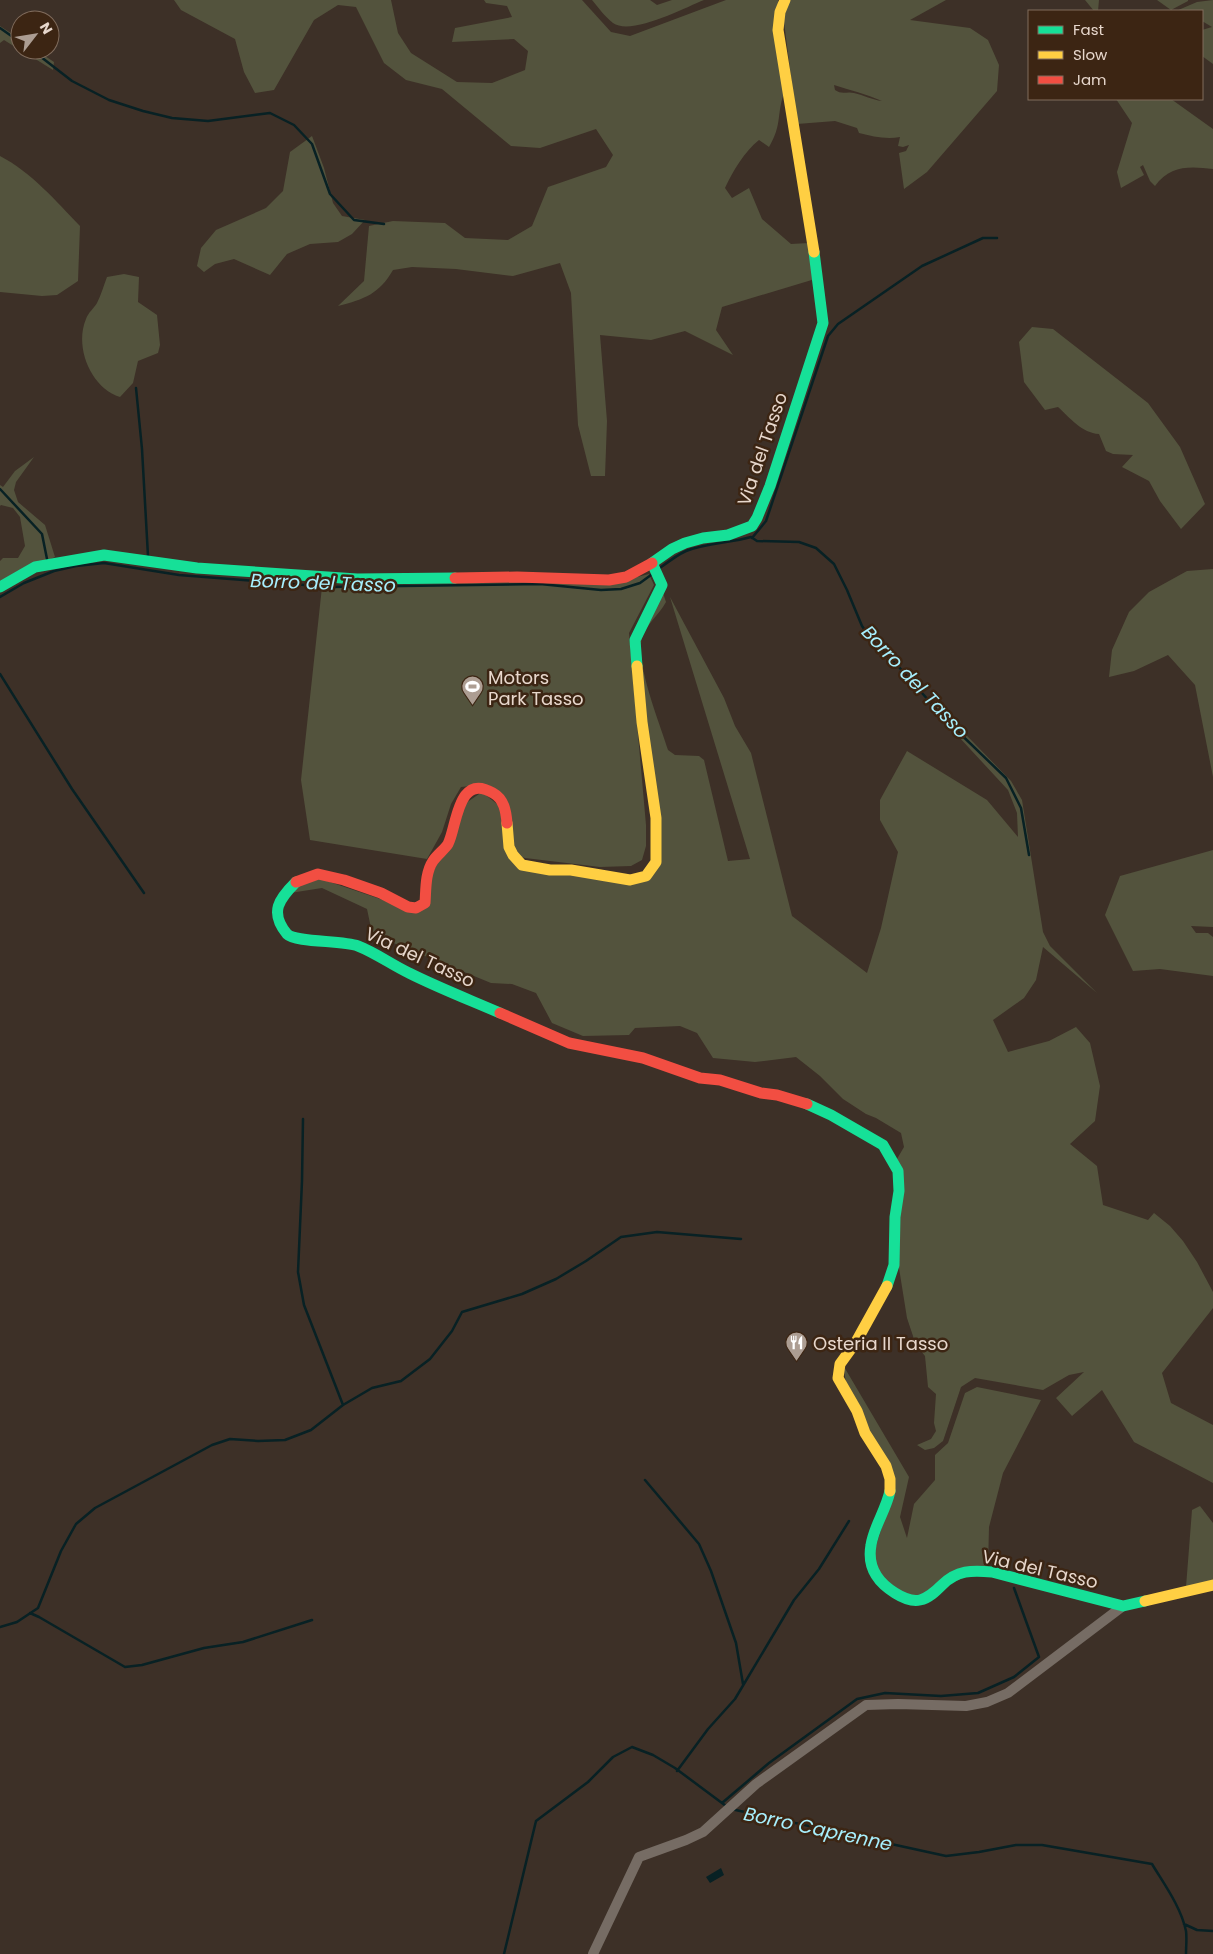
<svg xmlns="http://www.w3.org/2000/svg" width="1213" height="1954" font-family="Poppins,sans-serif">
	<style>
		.green { fill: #53533d; fill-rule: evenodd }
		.water { fill: #082124 }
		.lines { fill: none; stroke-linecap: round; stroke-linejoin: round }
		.stream { stroke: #082124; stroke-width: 2.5 }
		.street { stroke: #766c64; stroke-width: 10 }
		.fast { stroke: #16e098; stroke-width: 11 }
		.slow { stroke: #ffcf43; stroke-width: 11 }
		.jam { stroke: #f24e42; stroke-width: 11 }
		.labels { text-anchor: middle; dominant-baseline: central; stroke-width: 5; stroke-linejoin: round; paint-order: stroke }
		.street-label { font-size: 18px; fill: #e7d7cc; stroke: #3c2513 }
		.poi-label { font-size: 18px; fill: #e7d7cc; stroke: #3c2513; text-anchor: start }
		.water-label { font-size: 19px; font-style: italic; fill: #a7effd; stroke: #3c2513 }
	</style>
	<rect width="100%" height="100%" fill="#3d3027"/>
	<path class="green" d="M 174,0 L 391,0 L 398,33 L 411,53 L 457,82 L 492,83 L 525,70 L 528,51 L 514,39 L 452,42 L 455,28 L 512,17 L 507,6 L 486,3 L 484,0 L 582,0 L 611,32 L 630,36 L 726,0 L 778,0 L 785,91 C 776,112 783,124 769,147 L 759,140 C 744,152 733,171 725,188 L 732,198 L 749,188 L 762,219 L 791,244 L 809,243 L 815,279 L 722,307 L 716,330 L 733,355 L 685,331 L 651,340 L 600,335 L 607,421 L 605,476 L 591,476 L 578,425 L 571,293 L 560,263 L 513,276 L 456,269 L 412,267 L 393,270 C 379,294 365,299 338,306 L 364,281 L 369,226 L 393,221 L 445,223 L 465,238 L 508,240 L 532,226 L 548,187 L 606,167 L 613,155 L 596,129 L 540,148 L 511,146 L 442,89 L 406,80 L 384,63 L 356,7 L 338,5 L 314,20 L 274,90 L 255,93 L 244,72 L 235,39 L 181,10 Z
		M 592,0 L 650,0 L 657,5 L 672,0 L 704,0 C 684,8 631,36 613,23 C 605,17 598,7 592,0 Z
		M 787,0 L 946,0 L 910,20 L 970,28 L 988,40 L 999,65 L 997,91 L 927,172 L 904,189 L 899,153 L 906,151 L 909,145 L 903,147 L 898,146 L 900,137 C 886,140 872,136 859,133 L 857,128 L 835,121 L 797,124 L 783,14 ZM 834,85 C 850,90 866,94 882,101 C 872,100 864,95 854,93 C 847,91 842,95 835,90 Z
		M 1085,0 L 1099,0 L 1098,11 L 1094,11 Z
		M 1157,0 L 1188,0 L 1188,1 L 1171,10 Z
		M 1213,0 L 1213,64 L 1202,56 L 1202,30 L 1212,27 L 1202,21 L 1202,11 L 1176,11 L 1197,2 Z
		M 0,26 L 20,39 L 20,50 L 4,40 L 0,43 Z
		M 21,50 L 36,50 L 54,62 L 53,70 Z
		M 1116,99 L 1171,99 L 1213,129 L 1213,169 C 1190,166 1170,165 1155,186 L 1150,181 L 1143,165 L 1140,167 L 1144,175 L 1121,188 L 1117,172 L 1132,123 Z
		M 312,136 L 324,168 L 333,203 L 342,216 L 365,220 L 352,234 L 338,242 L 310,244 L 287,254 L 270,275 L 234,259 L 215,264 L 204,272 L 197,266 L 201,248 L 216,230 L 266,208 L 283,191 L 290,152 Z
		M 0,156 C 31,172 56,201 80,226 L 78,281 L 57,295 L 42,296 L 0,292 Z
		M 124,274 L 139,277 L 138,302 L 157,315 L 160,345 L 158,353 L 138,361 L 133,383 L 120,397 C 91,388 74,347 86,319 C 88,313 94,308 97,303 C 101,295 104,285 107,277 Z
		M 1032,327 L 1053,329 L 1148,403 L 1180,447 L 1205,504 L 1181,529 L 1160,501 L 1149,481 L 1122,467 L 1133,455 L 1113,454 L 1106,451 L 1099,434 C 1082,433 1070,418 1058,407 L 1045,410 L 1024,382 L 1019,342 Z
		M 34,457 L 16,482 L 14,490 L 18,502 L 45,525 L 55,557 L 0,581 L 0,561 L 3,558 L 18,558 L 25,546 L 20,517 L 13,508 L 1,505 L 0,506 L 0,485 L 3,487 L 15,471 Z
		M 1213,569 L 1213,777 L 1195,685 L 1168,655 L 1134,671 L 1109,677 L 1112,650 L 1129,612 L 1149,592 L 1187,571 Z
		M 649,574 L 654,585 L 629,633 L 646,825 L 646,846 L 642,860 L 631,866 L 600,867 L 525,858 L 514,855 L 509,807 L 481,785 L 461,787 L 451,804 L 442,832 L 427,859 L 310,840 L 301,780 L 322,587 L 587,580 L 609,584 Z
		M 663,593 L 666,602 C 659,615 646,624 642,638 C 635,663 660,724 668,750 L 675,755 L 699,756 L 704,760 L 728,861 L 750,859 L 670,597 L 724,698 L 735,726 L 751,753 L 792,916 L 867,973 L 881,928 L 898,852 L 880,820 L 880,800 L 907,751 L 987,800 L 1018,837 L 1017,813 L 1008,790 L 934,710 L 938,706 L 1011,781 L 1022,800 L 1043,932 L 1050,946 L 1097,993 L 1043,947 L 1036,980 L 1024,998 L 993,1020 L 1008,1052 L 1049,1041 L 1076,1027 L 1090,1043 L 1100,1086 L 1095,1121 L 1070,1144 L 1097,1166 L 1103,1205 L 1148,1220 L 1154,1213 L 1170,1226 L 1183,1241 L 1197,1262 L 1213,1292 L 1213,1308 L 1162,1373 L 1171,1403 L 1213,1425 L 1213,1483 L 1134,1442 L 1102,1390 L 1072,1416 L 1056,1398 L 1084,1372 L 1069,1375 L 1043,1390 L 975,1378 L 961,1387 L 943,1441 L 934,1448 L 925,1450 L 917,1445 L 931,1439 L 936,1431 L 934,1423 L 936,1394 L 928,1387 L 925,1356 L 916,1345 L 907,1318 L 899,1268 L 897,1159 L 904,1147 L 901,1133 L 876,1118 L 866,1114 L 843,1099 L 820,1076 L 796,1057 L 755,1062 L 713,1058 L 697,1033 L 680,1026 L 635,1028 L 629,1035 L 583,1036 L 552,1023 L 536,993 L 512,984 L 491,983 L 391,942 L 374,942 L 367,909 L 322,888 L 290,893 L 299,884 L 318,878 L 416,911 L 463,805 L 482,792 L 502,808 L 511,857 L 630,883 L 659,863 L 639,641 Z
		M 1213,850 L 1213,927 L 1191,926 L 1196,933 L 1208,933 L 1213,937 L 1213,976 L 1160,969 L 1133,971 L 1105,915 L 1120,876 Z
		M 843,1365 L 909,1477 L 900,1517 L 907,1538 L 914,1504 L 935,1480 L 935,1455 L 948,1443 L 965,1393 L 977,1387 L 1041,1400 L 1003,1473 L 989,1527 L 988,1568 L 914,1598 L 886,1584 L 872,1558 L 893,1493 L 847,1388 Z
		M 1200,1506 L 1213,1523 L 1213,1580 L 1186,1587 L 1192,1510 Z"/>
	<path class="water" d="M 721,1868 L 724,1875 L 710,1883 L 706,1877 Z"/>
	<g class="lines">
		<path class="stream" d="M 0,28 L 20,42
			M 32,50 L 72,81 L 109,100 L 143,111 L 172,118 L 208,121 L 270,113 L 294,125 L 312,144 L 330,194 L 354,220 L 384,224
			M 136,388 L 142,449 L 148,556
			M 0,489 L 42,534 L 47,559
			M 752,538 L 766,521 L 828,336 L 838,324 L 922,266 L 983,238 L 997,238
			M 660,568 C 668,562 677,555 686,551 C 706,543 730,543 751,537 L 757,541 L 799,542 L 816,548 L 834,564 L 847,590 L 862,626 L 874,643 L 898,666 L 946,720 L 1006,778 L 1021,808 L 1029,855
			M 0,597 L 24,583 L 54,571 L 76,566 L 104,563 L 179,575 L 330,587 L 540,584 L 601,590 L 621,589 L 640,583 L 651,575
			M 0,674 L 72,789 L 144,893
			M 303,1119 L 302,1181 L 298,1272 L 304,1305 L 343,1405
			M 645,1480 L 699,1544 L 711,1571 L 736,1643 L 743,1684
			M 30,1613 L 39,1617 L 125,1667 L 142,1665 L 204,1648 L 243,1642 L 312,1620
			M 0,1627 L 17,1622 L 38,1608 L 61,1551 L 76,1524 L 95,1508 L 212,1445 L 230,1439 L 258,1441 L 285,1440 L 311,1430 L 343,1405 L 372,1388 L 401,1381 L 430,1359 L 452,1331 L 462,1312 L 522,1294 L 556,1279 L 586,1261 L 621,1237 L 657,1232 L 741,1239
			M 677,1771 L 708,1729 L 735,1699 L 794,1600 L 819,1569 L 849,1521
			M 722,1803 L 769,1763 L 857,1699 L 885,1693 L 941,1696 L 978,1693 L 1014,1677 L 1039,1657 L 1014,1588
			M 731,1809 L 946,1856 L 979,1852 L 1016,1845 L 1042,1845 L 1152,1864 C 1164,1884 1181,1907 1186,1931 C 1187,1938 1186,1946 1186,1954
			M 1184,1924 L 1197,1930 L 1213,1931
			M 504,1954 L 536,1821 L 588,1782 L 613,1757 L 632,1747 L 653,1755 L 675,1768 L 726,1806"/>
		<path class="street" d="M 593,1954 L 639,1857 L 686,1840 L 703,1832 L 756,1784 L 866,1705 L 898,1704 L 966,1706 L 987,1702 L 1008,1693 L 1123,1606"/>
		<path class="fast" d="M 0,587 L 35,567 L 104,555 L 197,568 L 357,579 L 455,578
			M 637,666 L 635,640 L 662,585 L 652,563 L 672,549 L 685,543 L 703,538 L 728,535 L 752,526 L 757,518 L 770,486 L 823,323 L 814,252
			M 296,882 C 279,899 269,912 287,934 C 296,943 342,940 358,946 C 376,953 392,965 409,973 C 439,988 470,1000 500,1013
			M 807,1104 L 831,1115 L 883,1145 L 898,1171 L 899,1191 L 895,1217 L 894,1265 L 887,1286
			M 890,1491 C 886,1510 874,1526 871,1545 C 867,1567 877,1582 895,1593 C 903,1598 911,1602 920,1600 C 929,1598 936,1591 942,1585 C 957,1570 972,1570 992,1572 L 1123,1606 L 1145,1601"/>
		<path class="slow" d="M 785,0 L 780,12 L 778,30 L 814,252
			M 507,823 L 509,847 L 513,855 L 522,865 L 550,870 L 571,870 L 630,880 L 646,876 L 656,862 L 656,818 L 642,722 L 637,666
			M 887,1286 L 856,1342 L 840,1364 L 838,1378 L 857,1411 L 865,1433 L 886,1466 L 890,1479 L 890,1491
			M 1145,1601 L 1213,1585"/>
		<path class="jam" d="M 455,578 L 517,577 L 609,580 L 626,577 L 652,563
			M 296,882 L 318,874 L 344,880 L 381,893 L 408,907 L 416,908 L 425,903 C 426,890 425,873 433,861 C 437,855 444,850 448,844 C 457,827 457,772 493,793 C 504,799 506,811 507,823
			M 500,1013 L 569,1043 L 643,1058 L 700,1078 L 720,1080 L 761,1093 L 777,1095 L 807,1104"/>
	</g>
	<defs>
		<symbol id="stadium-pin" viewBox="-11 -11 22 30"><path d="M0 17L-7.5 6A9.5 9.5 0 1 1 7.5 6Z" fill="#ac9d92" stroke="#3c2513"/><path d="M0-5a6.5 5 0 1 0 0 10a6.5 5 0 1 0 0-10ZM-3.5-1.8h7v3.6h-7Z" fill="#fff"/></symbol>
		<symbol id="restaurant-pin" viewBox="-11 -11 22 30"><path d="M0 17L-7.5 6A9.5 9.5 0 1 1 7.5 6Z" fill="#ac9d92" stroke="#3c2513"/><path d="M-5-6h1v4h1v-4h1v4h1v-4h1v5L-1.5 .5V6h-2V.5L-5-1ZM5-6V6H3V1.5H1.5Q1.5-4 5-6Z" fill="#fff"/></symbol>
	</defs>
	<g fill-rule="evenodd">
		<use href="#stadium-pin" x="460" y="674" width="25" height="34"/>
		<use href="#restaurant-pin" x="784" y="1330" width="25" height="34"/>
	</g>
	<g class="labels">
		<g class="street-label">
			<text transform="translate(762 449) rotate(-71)">Via del Tasso</text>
			<text transform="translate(420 957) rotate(25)">Via del Tasso</text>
			<text transform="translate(1040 1569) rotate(13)">Via del Tasso</text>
		</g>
		<g class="poi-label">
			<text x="488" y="677">Motors<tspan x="488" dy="21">Park Tasso</tspan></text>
			<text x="813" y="1343">Osteria Il Tasso</text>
		</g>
		<g class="water-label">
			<text transform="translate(323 583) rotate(2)">Borro del Tasso</text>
			<text transform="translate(915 682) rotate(47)">Borro del Tasso</text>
			<text transform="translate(818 1829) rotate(12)">Borro Caprenne</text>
		</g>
	</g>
	<rect x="1028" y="10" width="175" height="90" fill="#3c2513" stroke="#806c5d"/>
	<rect x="1038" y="26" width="25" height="8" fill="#16e098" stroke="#806c5d"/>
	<text x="1073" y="35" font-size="15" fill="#e7d7cc">Fast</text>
	<rect x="1038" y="51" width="25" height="8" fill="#ffcf43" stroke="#806c5d"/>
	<text x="1073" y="60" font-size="15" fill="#e7d7cc">Slow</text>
	<rect x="1038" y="76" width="25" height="8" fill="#f24e42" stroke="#806c5d"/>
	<text x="1073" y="85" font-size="15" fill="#e7d7cc">Jam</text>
	<g transform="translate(35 35) rotate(59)"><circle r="24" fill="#3c2513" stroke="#806c5d"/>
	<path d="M0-4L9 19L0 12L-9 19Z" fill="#ac9d92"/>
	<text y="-8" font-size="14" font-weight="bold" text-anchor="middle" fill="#e7d7cc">N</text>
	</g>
</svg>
